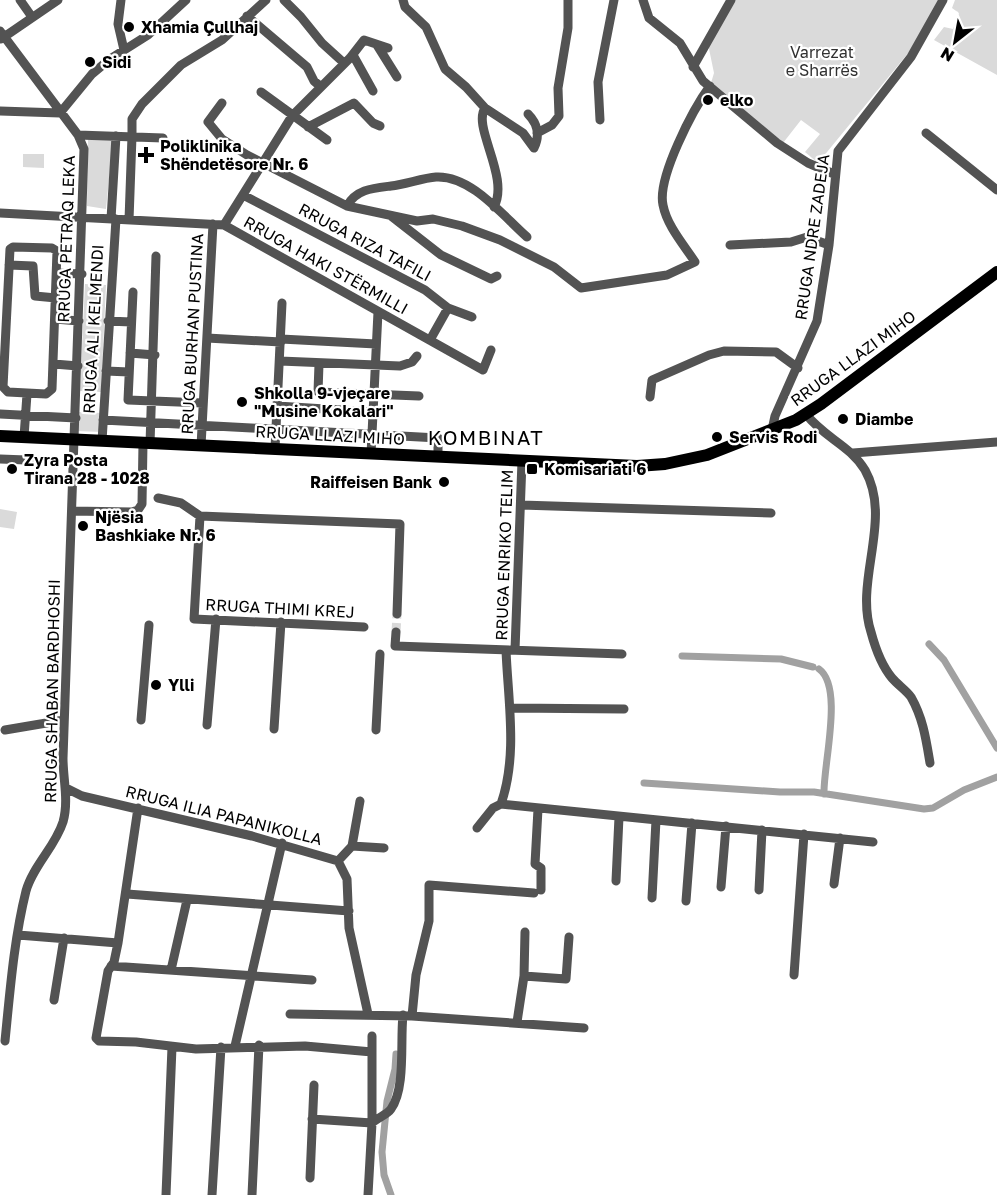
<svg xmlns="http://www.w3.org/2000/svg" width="997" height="1195" font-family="'Golos Text',sans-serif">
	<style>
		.green { fill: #dadada }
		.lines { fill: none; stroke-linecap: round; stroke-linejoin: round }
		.canal { stroke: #a1a1a1; stroke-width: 7 }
		.minor-tunnel { stroke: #d9d9d9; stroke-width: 9; stroke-dasharray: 9 4.5; stroke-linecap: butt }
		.minor { stroke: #535353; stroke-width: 9 }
		.major { stroke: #000; stroke-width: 12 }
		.poi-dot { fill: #000; stroke: #fff; stroke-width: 2 }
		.labels { text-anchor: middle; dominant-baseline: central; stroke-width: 4.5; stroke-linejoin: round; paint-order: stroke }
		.poi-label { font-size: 16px; font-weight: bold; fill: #000; stroke: #fff; text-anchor: start }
		.park-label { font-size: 16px; fill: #313131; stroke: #fff }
		.street-label { font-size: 16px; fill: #000; stroke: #fff }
		.quarter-label { font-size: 20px; letter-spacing: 1.5px; fill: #000; stroke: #fff }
	</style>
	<rect width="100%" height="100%" fill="#fff"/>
	<path class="green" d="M 733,0 L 939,0 L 909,52 L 818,163 L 805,152 L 820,134 L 801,120 L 783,143 L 711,83 L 714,73 L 708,44 Z
		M 955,0 L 997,0 L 997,75 L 934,40 L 944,27 L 953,29 L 959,13 L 952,8 Z
		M 88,138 L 113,139 L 106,209 L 87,206 Z
		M 23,154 L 44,154 L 44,168 L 23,167 Z
		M 85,284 L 106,285 L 101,392 L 80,391 Z
		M 76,412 L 103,413 L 102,432 L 76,431 Z
		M 0,509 L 17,512 L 14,529 L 0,527 Z"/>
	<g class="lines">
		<path class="canal" d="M 929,644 L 944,660 L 997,748
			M 682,656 L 781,659 L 813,667
			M 819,669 C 844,687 823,765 824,794
			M 644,783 L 780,792 L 814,792 L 924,809 L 933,808 L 964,790 L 997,777
			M 391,1195 L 384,1175 L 382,1152 L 387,1101 L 395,1069 L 396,1054"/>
		<path class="minor-tunnel" d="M 396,632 L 397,614"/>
		<path class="minor" d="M 20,0 L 32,17
			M 121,0 L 118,24 L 124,50
			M 284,0 L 301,17 L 322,43 L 344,63
			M 403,0 L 405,7 L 426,27 L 445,69 L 466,87 L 485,108 L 523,133 L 534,148 C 540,136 538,124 528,114
			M 643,0 L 649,18 L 680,43 L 703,81 L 777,143 L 808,163 L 834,174
			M 247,16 L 307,67 L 314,81 L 321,87
			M 0,31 L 78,135 L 84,149 L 63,758 C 63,779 69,801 63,822 C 55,847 33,866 26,891 C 14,939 10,991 5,1041
			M 1,39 L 58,0
			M 377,45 L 397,77
			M 353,55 L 373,91
			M 693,67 L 731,0
			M 261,92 L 327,140
			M 222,103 L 208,122 L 222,139 L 247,155 L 347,206 L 417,221 L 433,219 L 462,226 L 500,240 L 554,267 L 581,288 L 667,275 L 695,262 C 684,245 667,226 663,205 C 657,178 693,109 710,86
			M 485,108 C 472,127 510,177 494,207
			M 0,111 L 60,113 L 92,74 L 110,59 L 148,35 L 186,0
			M 600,120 L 598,82 L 614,0
			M 308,127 L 354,103 L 373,123 L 380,126
			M 537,133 L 552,125 L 559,116 L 558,88 L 568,28 L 568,0
			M 926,133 L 997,190
			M 78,135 L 163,138
			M 243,195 L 425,290 L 448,308 L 472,317
			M 347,206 C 356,189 374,188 391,186 C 406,184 423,178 436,177 C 471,175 503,216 527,237
			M 0,213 L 224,225 L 483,370 L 491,350
			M 391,216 L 441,255 L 491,279 L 497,276
			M 111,219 L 116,136
			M 129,220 L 132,136 L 132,119 L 142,104 L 181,65 L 222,40 L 266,0
			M 224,225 L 292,116 L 350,58 L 364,40 L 388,48
			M 730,245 L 791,242 L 807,237 L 829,245
			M 13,247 L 52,248 L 57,251 L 52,389 L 46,394 L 8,392 L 3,387 L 10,249 Z
			M 9,265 L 33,266 L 35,296 L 56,298
			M 57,273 L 82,274
			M 133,292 L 128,400 L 203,403
			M 55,319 L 79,321
			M 108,321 L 131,322
			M 207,338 L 281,342
			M 281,339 L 376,344
			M 430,340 L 448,308
			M 130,353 L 155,355
			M 280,361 L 400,366 L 412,362 L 417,356
			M 54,364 L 78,366
			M 319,364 L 318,392 L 419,396
			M 106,371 L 129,372
			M 650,397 L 652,380 L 709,355 L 724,351 L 776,352 L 798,368
			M 277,406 L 373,412
			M 0,414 L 76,418
			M 806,414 C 823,437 850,445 865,470 C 893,520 854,580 871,632 C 875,647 882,666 892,678 C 898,685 906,690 911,697 C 923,718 926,739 930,763
			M 103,420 L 438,438 L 438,457
			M 772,430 L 775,416 L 817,321 L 829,245 L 838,151 L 911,57 L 943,0
			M 24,437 L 27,394
			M 102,441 L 116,219
			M 150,444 L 156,256
			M 201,446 L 213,224
			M 275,449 L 282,303
			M 853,453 L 997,442
			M 371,454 L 378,312
			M 0,459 L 53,461
			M 158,498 L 181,503 L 200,516 L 400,524 L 397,614
			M 521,505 L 771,513
			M 72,511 L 132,512 L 138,510 L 142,504 L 143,443
			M 200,516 L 194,619 L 364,627
			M 396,632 L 395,646 L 622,654
			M 515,650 L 522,461
			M 511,708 L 624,709
			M 141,720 L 149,625
			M 207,725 L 216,619
			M 274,729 L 281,622
			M 5,730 L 64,720
			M 376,730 L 380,654
			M 66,788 L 82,796 L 252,836 L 338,861 L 347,879 L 349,928 L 368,1014
			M 501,804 L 873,842
			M 138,808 L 118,943 L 114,962 L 108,971 L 96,1038 L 99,1041 L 136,1042 L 196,1049 L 305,1046 L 372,1052
			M 538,809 L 535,864 L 541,868 L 541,890
			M 477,828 L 493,808 L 501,804 C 518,755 508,701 506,650
			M 352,846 L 384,848
			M 338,861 L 352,846 L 360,801
			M 616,881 L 619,817
			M 834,884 L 840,838
			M 721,887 L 726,826
			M 759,890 L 762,830
			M 127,894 L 349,911
			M 652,898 L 656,820
			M 686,901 L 692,823
			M 18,935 L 118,943
			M 111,966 L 312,980
			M 171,970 L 187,900
			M 794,975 L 804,834
			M 524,976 L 525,932
			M 54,1000 L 64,938
			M 290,1014 L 412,1016 L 584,1028
			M 412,1016 L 416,975 L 429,921 L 429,885 L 534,893
			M 517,1022 L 524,976 L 566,979 L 569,937
			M 235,1046 L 282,843
			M 312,1119 L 372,1123
			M 372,1123 C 378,1117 387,1115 391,1109 C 406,1088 400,1041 403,1015
			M 310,1178 L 314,1085
			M 166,1195 L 172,1047
			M 212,1195 L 221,1047
			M 252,1195 L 259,1045
			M 368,1195 L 372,1123 L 372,1036"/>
		<path class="major" d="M 0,436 L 637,466 L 665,464 L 707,455 L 796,420 L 821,404 L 997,272"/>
	</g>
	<g class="poi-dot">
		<circle cx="129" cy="27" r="6"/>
		<circle cx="90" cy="62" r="6"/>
		<circle cx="708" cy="100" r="6"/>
		<path d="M143 146h6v6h6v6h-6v6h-6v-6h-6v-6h6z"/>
		<circle cx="242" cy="402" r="6"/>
		<circle cx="843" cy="419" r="6"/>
		<circle cx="717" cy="437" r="6"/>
		<circle cx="12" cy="469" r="6"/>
		<rect x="526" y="463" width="12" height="12" rx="3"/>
		<circle cx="444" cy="482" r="6"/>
		<circle cx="83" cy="526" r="6"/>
		<circle cx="156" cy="685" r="6"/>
	</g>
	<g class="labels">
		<g class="poi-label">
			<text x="141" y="27">Xhamia Çullhaj</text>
			<text x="102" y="62">Sidi</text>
			<text x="720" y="100">elko</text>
			<text x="160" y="146">Poliklinika<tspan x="160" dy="18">Shëndetësore Nr. 6</tspan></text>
			<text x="254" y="393">Shkolla 9-vjeçare<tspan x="254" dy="18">"Musine Kokalari"</tspan></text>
			<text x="855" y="419">Diambe</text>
			<text x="729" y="437">Servis Rodi</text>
			<text x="24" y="460">Zyra Posta<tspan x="24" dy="18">Tirana 28 - 1028</tspan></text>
			<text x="544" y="469">Komisariati 6</text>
			<text x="432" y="482" text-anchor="end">Raiffeisen Bank</text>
			<text x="95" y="517">Njësia<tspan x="95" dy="18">Bashkiake Nr. 6</tspan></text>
			<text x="168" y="685">Ylli</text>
		</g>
		<g class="park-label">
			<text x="822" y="52">Varrezat<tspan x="822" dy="18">e Sharrës</tspan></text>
		</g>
		<g class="street-label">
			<text transform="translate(812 237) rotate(-82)">RRUGA NDRE ZADEJA</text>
			<text transform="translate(66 239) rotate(-88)">RRUGA PETRAQ LEKA</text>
			<text transform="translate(365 242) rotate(28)">RRUGA RIZA TAFILI</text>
			<text transform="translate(326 265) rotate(29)">RRUGA HAKI STËRMILLI</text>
			<text transform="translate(93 329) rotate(-87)">RRUGA ALI KELMENDI</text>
			<text transform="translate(192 334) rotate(-87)">RRUGA BURHAN PUSTINA</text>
			<text transform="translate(853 358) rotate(-36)">RRUGA LLAZI MIHO</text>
			<text transform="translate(330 435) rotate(3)">RRUGA LLAZI MIHO</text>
			<text transform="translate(504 555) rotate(-88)">RRUGA ENRIKO TELIM</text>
			<text transform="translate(280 608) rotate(3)">RRUGA THIMI KREJ</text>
			<text transform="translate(52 691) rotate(-89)">RRUGA SHABAN BARDHOSHI</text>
			<text transform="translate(224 815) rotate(14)">RRUGA ILIA PAPANIKOLLA</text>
		</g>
		<g class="quarter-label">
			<text x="486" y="437">KOMBINAT</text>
		</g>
	</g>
	<g transform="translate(955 42) rotate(211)" stroke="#ffffff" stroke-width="4.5" paint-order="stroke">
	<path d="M0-4.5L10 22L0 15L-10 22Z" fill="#000000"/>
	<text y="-9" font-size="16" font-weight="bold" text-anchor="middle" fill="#000000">N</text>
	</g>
</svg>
